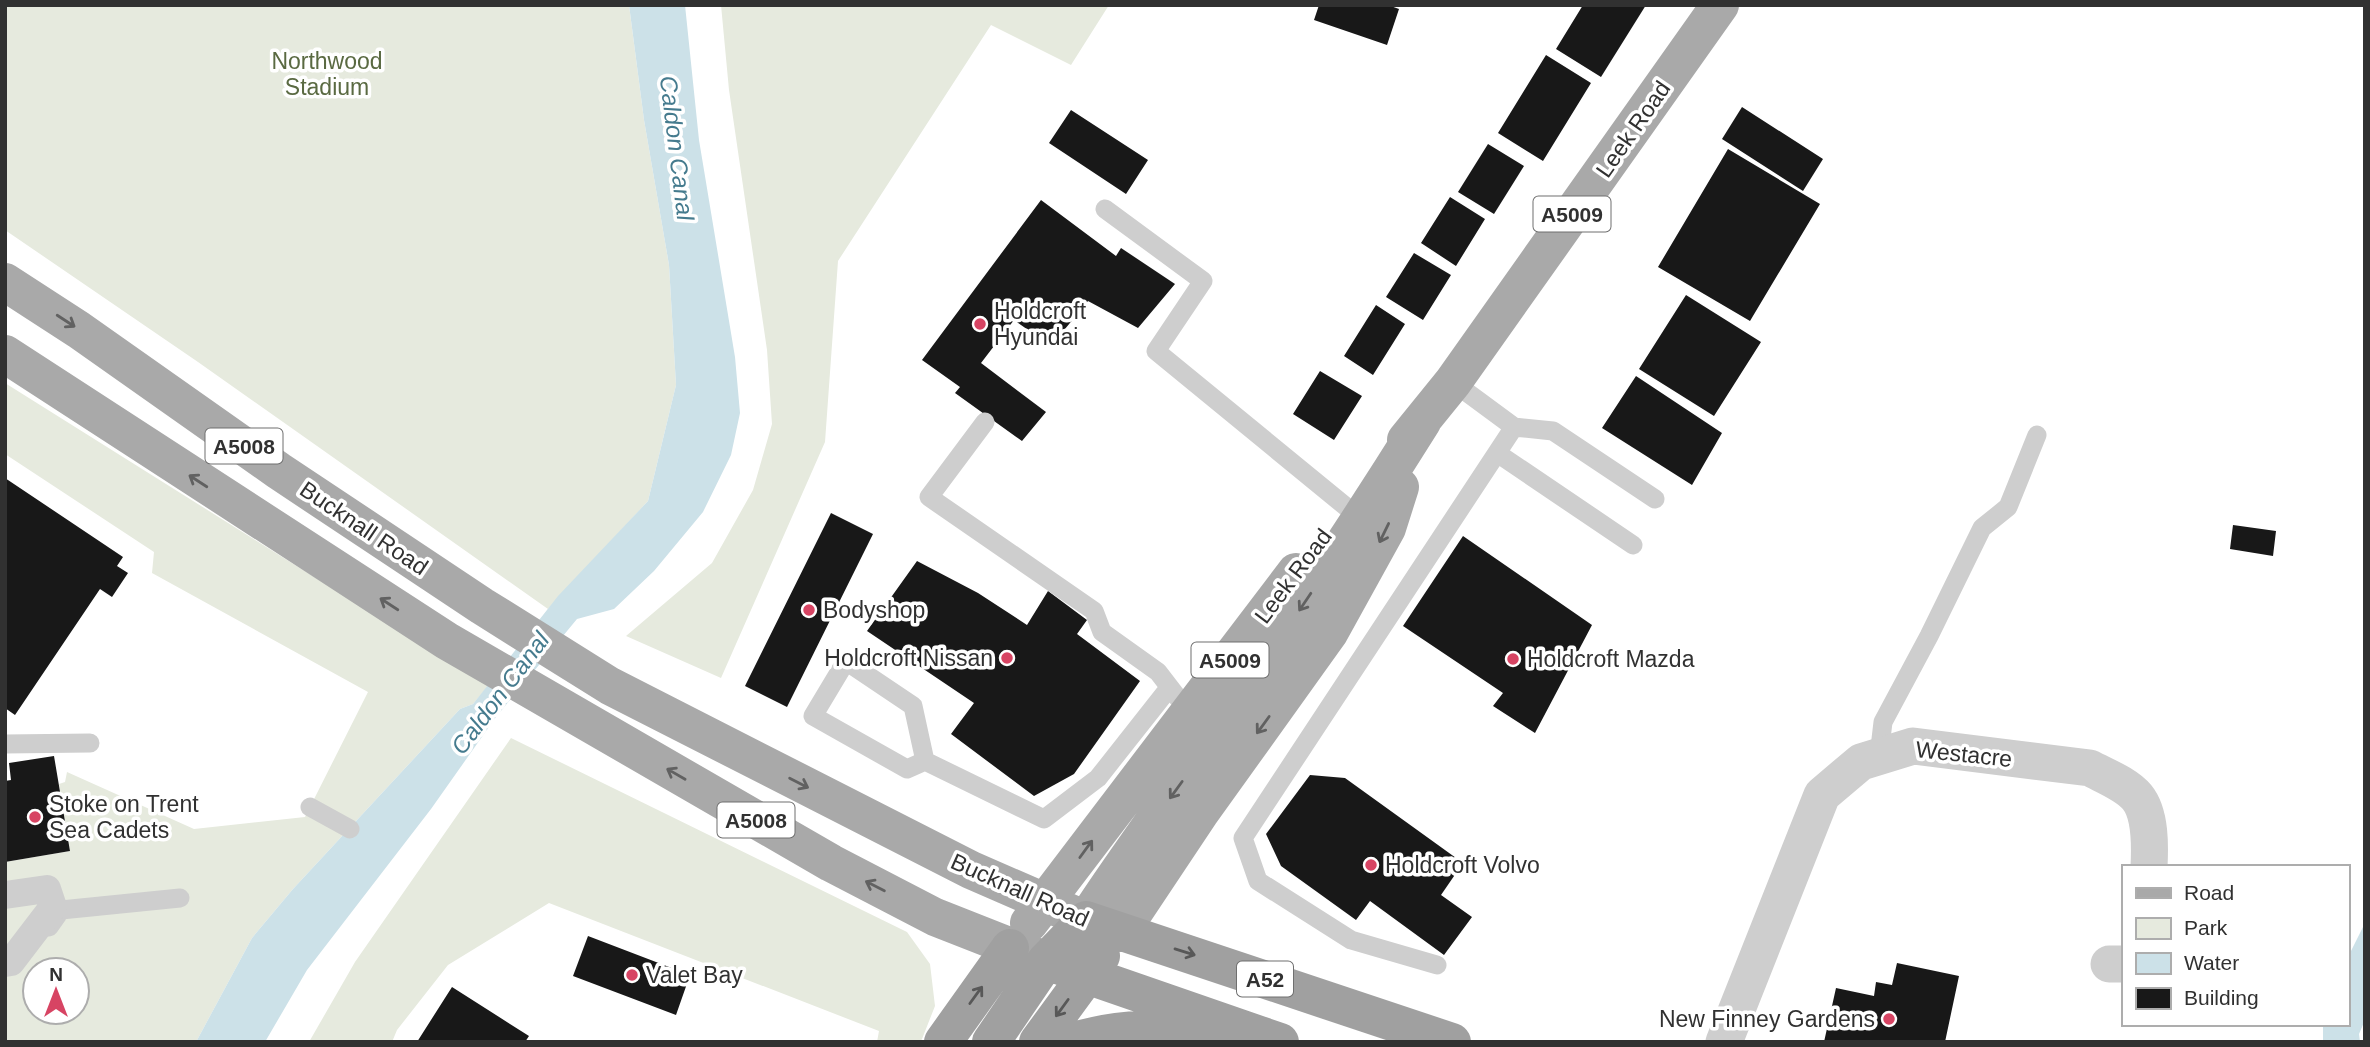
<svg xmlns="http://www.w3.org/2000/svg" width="2370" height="1047" font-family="Helvetica,sans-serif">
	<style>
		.green { fill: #e6eade; fill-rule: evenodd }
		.water { fill: #cce1e8 }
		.building { fill: #181818 }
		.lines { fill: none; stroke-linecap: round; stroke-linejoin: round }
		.service { stroke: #cecece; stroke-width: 19 }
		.pedestrian { stroke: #cecece; stroke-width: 28 }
		.minor { stroke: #cecece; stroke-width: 37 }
		.primary { stroke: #a9a9a9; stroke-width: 38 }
		.trunk { stroke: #a0a0a0; stroke-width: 38 }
		.oneway { stroke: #616161 }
		.oneway2 { stroke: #585858 }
		.poi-dot { fill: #d74463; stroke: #fff; stroke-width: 2.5 }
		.labels { text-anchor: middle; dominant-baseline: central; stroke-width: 7; stroke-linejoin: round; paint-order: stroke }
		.shield { fill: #fff; stroke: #6f6f6f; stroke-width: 2 }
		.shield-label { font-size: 21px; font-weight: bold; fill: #313131 }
		.park-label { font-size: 23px; fill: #5a6a42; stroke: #fff }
		.street-label { font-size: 23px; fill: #313131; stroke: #fff }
		.poi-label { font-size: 23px; fill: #313131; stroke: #fff; text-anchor: start }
		.water-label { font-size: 24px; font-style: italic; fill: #457b8e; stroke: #fff }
	</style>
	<rect width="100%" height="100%" fill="#fff"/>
	<path class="green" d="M 5,5 L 629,5 L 644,120 L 669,265 L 676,385 L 648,501 L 548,609 L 198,362 L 5,230 Z
		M 721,5 L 1109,5 L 1071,65 L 991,25 L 838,261 L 825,442 L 721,678 L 626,636 L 712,563 L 753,490 L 772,424 L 767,350 L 729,90 Z
		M 5,383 L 488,686 L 473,704 L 460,709 L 293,889 L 252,938 L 196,1042 L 5,1042 L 5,862 L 70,851 L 59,784 L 65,782 L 67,772 L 194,829 L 305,817 L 368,692 L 152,573 L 154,552 L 5,454 ZM 35,970 L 77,970 L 77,1012 L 35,1012 Z
		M 511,738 L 907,932 L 930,964 L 935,1006 L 922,1039 L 920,1042 L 877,1042 L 879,1031 L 549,903 L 448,965 L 397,1030 L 392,1042 L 309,1042 L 355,962 Z"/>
	<path class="water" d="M 629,5 L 685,5 L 699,140 L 735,357 L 740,413 L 731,455 L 703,512 L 654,571 L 614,609 L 577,619 L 496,717 L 431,809 L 307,970 L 265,1042 L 196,1042 L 252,938 L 293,889 L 460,709 L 473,704 L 558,596 L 648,501 L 676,385 L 669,265 L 644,120 Z
		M 2365,923 L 2365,1020 L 2359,1034 L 2360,1042 L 2323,1042 L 2323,1024 L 2347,1024 L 2347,959 Z"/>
	<path class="building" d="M 1319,5 L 1388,5 L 1399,9 L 1387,45 L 1314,20 Z
		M 1583,5 L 1646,5 L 1601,77 L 1556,49 Z
		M 1546,55 L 1591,83 L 1543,161 L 1498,133 Z
		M 1742,107 L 1823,159 L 1803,191 L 1722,139 Z
		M 1071,110 L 1148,160 L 1126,194 L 1049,143 Z
		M 1488,144 L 1524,166 L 1494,214 L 1458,192 Z
		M 1728,149 L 1820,204 L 1750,321 L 1658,267 Z
		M 1450,197 L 1485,219 L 1456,266 L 1421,243 Z
		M 1041,200 L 1116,256 L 1121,248 L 1175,284 L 1138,328 L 1088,301 L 1051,346 L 1014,320 L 981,363 L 1046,412 L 1022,441 L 955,393 L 960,387 L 922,360 Z
		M 1414,253 L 1451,275 L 1423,320 L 1386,297 Z
		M 1686,295 L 1761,342 L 1714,416 L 1639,369 Z
		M 1376,305 L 1405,324 L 1373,375 L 1344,356 Z
		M 1320,371 L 1362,396 L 1334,440 L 1293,414 Z
		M 1636,376 L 1722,433 L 1692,485 L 1602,428 Z
		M 5,478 L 123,557 L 117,566 L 128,573 L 112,597 L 100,589 L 15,715 L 5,708 Z
		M 831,513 L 873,534 L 787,707 L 745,686 Z
		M 2233,525 L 2276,531 L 2273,556 L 2230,549 Z
		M 1463,536 L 1592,625 L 1535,733 L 1493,706 L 1503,693 L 1403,626 Z
		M 917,561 L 978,593 L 1027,625 L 1048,591 L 1087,620 L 1077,634 L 1140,681 L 1074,774 L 1034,796 L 951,734 L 974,703 L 867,631 Z
		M 54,756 L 70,851 L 5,862 L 5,781 L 11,780 L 9,763 Z
		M 1310,775 L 1345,778 L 1463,863 L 1441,895 L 1472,917 L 1444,955 L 1370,901 L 1356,920 L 1281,866 L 1266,834 Z
		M 588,936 L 690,975 L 676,1015 L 573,976 Z
		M 1897,963 L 1959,976 L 1945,1042 L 1824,1042 L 1836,988 L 1874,996 L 1876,982 L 1892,985 Z
		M 452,987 L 529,1036 L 525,1042 L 417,1042 Z"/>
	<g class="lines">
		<path class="service" d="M 1105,209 L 1203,281 L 1156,351 L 1361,519
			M 985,422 L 929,497 L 1094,611 L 1102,632 L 1158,672 L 1178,698
			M 1514,427 L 1553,431 L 1655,499
			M 1497,453 L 1633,545
			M 5,744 L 90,743
			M 1879,756 L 1883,722 L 1929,636 L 1982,528 L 2008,507 L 2037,435
			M 925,761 L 913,706 L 846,661 L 813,716 L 907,769 L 925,761 L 1044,819 L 1098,778 L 1169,688
			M 310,807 L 350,829
			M 49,927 L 61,910 L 180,898
			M 1437,965 L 1351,940 L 1258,881 L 1243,838 L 1514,427 L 1453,382"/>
		<path class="pedestrian" d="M 5,895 L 47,889 L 53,907 L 11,962 L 5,963"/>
		<path class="minor" d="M 2109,964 L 2123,964
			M 1724,1042 L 1822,795 L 1861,762 L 1913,746 L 2090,768 C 2105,776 2126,784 2137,797 C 2151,814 2150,847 2149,867"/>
		<path class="primary" d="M 5,282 L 79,330 L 279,471 L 482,606 L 610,686 L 971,870 L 1086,920 C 1125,860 1167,804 1208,745 C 1282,639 1353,532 1422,422
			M 5,354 L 447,641 L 831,863 L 935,917 L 1042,959
			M 1406,440 L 1453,382 L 1720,5
			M 1029,923 L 1296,572
			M 1120,933 L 1200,813 L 1329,633 L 1387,528 L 1400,487"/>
		<path class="trunk" d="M 1046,961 L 1280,1042
			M 943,1042 L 1010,948
			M 991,1042 L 1046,961 L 1086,920 L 1452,1042
			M 1038,1042 L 1101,956
			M 1072,1042 C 1120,1026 1167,1028 1217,1034"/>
	</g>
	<defs><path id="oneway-shaft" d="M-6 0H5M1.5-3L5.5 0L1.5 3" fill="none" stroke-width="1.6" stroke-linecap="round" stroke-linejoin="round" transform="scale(1.75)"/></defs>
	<g class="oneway">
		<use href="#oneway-shaft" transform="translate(66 321) rotate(33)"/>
		<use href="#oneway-shaft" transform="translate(198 481) rotate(-147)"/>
		<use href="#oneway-shaft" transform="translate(1384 533) rotate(116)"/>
		<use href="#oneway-shaft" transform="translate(1305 602) rotate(124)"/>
		<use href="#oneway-shaft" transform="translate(389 604) rotate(-147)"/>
		<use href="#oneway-shaft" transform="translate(1263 725) rotate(126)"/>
		<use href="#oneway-shaft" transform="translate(676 774) rotate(-150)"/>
		<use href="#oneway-shaft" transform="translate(799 783) rotate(27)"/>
		<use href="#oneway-shaft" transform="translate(1176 790) rotate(126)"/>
		<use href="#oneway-shaft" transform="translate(1086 849) rotate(-54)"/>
		<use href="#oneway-shaft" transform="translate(875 886) rotate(-153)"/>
	</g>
	<g class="oneway2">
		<use href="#oneway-shaft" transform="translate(1185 952) rotate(17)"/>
		<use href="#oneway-shaft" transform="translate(976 995) rotate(-54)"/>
		<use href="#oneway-shaft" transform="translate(1062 1008) rotate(126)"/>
	</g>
	<g class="poi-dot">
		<circle cx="980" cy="324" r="7"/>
		<circle cx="809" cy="610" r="7"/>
		<circle cx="1007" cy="658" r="7"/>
		<circle cx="1513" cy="659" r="7"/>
		<circle cx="35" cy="817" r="7"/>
		<circle cx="1371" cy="865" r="7"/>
		<circle cx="632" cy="975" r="7"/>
		<circle cx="1889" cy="1019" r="7"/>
	</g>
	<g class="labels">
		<g class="shield">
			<rect x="1533.5" y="196.5" width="77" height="35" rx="5"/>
			<rect x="205.5" y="428.5" width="77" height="35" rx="5"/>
			<rect x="1191.5" y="642.5" width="77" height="35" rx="5"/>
			<rect x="717.5" y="802.5" width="77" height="35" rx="5"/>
			<rect x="1237" y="961.5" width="56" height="35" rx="5"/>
		</g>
		<g class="shield-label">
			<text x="1572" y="214">A5009</text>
			<text x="244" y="446">A5008</text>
			<text x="1230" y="660">A5009</text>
			<text x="756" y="820">A5008</text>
			<text x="1265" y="979">A52</text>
		</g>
		<g class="park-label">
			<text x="327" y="61">Northwood<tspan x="327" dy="26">Stadium</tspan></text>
		</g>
		<g class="street-label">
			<text transform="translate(1633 129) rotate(-55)">Leek Road</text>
			<text transform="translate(364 528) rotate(34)">Bucknall Road</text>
			<text transform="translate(1293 576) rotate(-53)">Leek Road</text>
			<text transform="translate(1964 754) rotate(6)">Westacre</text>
			<text transform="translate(1020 890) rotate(24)">Bucknall Road</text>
		</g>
		<g class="poi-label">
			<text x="994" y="311">Holdcroft<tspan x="994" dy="26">Hyundai</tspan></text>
			<text x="823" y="610">Bodyshop</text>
			<text x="993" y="658" text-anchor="end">Holdcroft Nissan</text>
			<text x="1527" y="659">Holdcroft Mazda</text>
			<text x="49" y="804">Stoke on Trent<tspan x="49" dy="26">Sea Cadets</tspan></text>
			<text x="1385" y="865">Holdcroft Volvo</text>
			<text x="646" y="975">Valet Bay</text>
			<text x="1875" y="1019" text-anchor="end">New Finney Gardens</text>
		</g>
		<g class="water-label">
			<text transform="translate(677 148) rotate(83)">Caldon Canal</text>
			<text transform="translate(500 693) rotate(-53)">Caldon Canal</text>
		</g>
	</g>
	<rect width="2370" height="1047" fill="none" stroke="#313131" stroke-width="14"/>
	<rect x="2122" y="865" width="228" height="161" fill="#ffffff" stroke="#adadad" stroke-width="2"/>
	<rect x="2136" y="888" width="35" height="10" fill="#a9a9a9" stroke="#adadad" stroke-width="2"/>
	<text x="2184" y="900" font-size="21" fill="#313131">Road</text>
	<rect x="2136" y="918" width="35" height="21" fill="#e6eade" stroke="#adadad" stroke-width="2"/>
	<text x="2184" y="935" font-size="21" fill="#313131">Park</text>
	<rect x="2136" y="953" width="35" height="21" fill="#cce1e8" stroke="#adadad" stroke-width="2"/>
	<text x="2184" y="970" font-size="21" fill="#313131">Water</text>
	<rect x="2136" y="988" width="35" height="21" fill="#181818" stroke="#adadad" stroke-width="2"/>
	<text x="2184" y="1005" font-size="21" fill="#313131">Building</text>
	<g transform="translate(56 991)"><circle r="33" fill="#ffffff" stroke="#adadad" stroke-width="2"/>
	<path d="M0-5L12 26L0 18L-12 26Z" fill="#d74463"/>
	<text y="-10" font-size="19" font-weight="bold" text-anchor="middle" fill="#313131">N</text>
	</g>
</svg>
